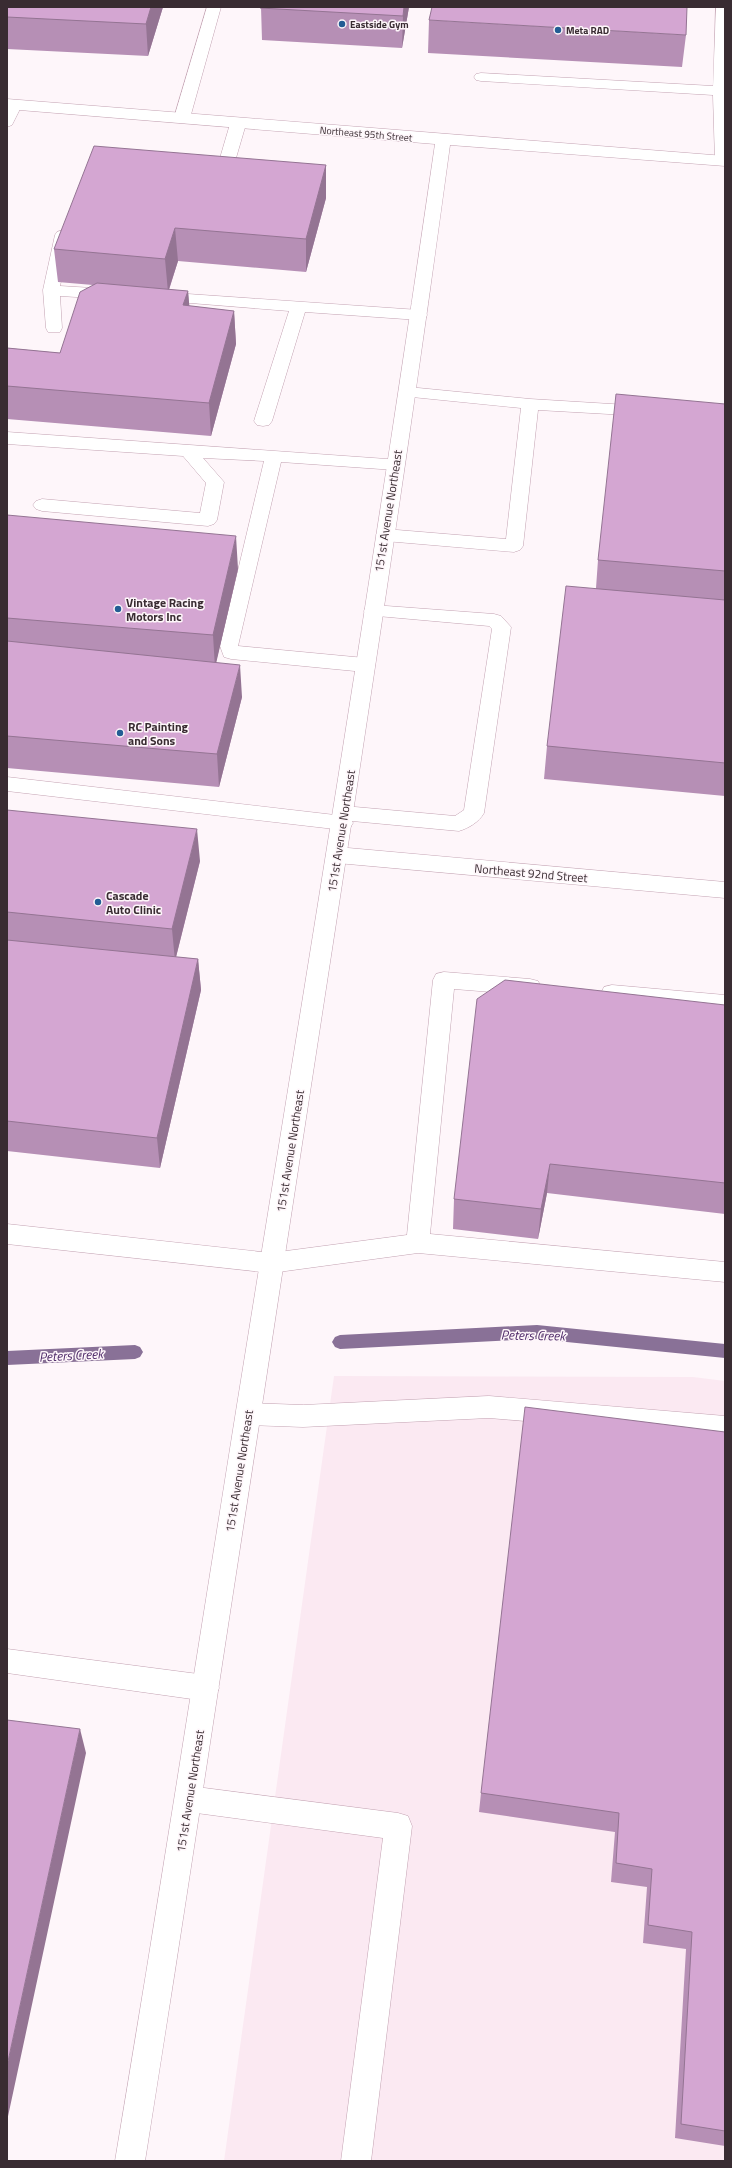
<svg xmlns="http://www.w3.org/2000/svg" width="732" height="2168" font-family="'Titillium Web',sans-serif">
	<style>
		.built { fill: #fbe9f2 }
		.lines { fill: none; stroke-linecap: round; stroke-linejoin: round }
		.stream { fill: #897197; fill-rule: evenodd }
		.service-casing { stroke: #c3a2b2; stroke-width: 1 }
		.minor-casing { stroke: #c3a2b2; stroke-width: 1 }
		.service { fill: #fff; fill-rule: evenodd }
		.minor { fill: #fff; fill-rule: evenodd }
		.wall { fill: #b68fb5 }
		.shaded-wall { fill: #947493 }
		.building { fill: #d4a6d2; stroke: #947493 }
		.poi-dot { fill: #235d94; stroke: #fef6fa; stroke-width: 1.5 }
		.labels { text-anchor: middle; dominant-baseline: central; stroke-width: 3; stroke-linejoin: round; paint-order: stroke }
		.far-poi-label { font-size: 10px; font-weight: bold; fill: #392c32; stroke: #fef6fa; text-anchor: start }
		.far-street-label { font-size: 10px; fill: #392c32; stroke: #fef6fa }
		.street-label { font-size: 12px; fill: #392c32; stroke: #fef6fa }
		.poi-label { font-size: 12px; font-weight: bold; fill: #392c32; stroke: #fef6fa; text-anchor: start }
		.water-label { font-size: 13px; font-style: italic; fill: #4e2968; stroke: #fef6fa }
	</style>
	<rect width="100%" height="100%" fill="#fef6fa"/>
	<path class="built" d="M 334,1376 L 693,1377 L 725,1381 L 725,2161 L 224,2161 Z"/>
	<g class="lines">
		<path class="stream" d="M 537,1325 L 725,1344 L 725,1358 L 537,1339 L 340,1349 L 335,1347 L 332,1342 L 335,1337 L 340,1335 Z
			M 135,1345 L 140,1347 L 143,1352 L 140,1357 L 135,1359 L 7,1365 L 7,1351 Z"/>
		<defs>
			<path id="service" d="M 207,7 L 221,7 L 190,118 L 187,121 L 177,121 L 174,118 Z
				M 716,7 L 725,7 L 725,165 L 718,164 L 715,161 L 713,95 L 481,81 L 476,80 L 474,77 L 476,74 L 481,73 L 713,86 Z
				M 14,100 L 19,102 L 22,105 L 12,125 L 7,127 L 7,104 Z
				M 238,119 L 243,121 L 246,124 L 231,175 L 229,178 L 217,178 L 215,175 L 230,124 L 233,121 Z
				M 63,230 L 69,232 L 71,235 L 60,286 L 109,289 L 115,291 L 117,294 L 115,297 L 109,299 L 60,296 L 62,328 L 60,332 L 48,332 L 46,328 L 43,290 L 55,235 L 57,232 Z
				M 159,292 L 419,310 L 425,311 L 427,315 L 425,319 L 419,320 L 305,312 L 272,421 L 269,425 L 263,426 L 257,425 L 254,421 L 289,311 L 153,300 L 151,297 L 153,294 Z
				M 408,387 L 530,399 L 644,406 L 650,407 L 653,411 L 650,415 L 644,416 L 538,410 L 523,546 L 520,550 L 514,552 L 385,541 L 379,539 L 376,535 L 379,531 L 385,529 L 506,539 L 521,408 L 402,396 L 399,392 L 402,388 Z
				M 7,432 L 401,460 L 404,464 L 401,468 L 395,470 L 281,462 L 238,646 L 365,658 L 372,660 L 375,665 L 372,670 L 365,672 L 231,659 L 224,657 L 220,646 L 264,461 L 203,458 L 224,482 L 217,520 L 214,524 L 208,526 L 42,511 L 36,509 L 33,505 L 36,501 L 42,499 L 200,513 L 206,483 L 183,456 L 7,444 Z
				M 373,605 L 494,614 L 501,616 L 511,627 L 484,813 C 479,822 469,828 459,831 L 352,821 L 353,823 L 350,828 L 343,830 L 7,791 L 7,777 L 335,815 L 337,808 L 344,806 L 455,816 L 464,810 L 492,629 L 489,626 L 366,615 L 364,611 L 366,607 Z
				M 337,847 L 725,882 L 725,898 L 337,863 L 330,860 L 327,855 L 330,850 Z
				M 444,972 L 530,979 L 538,981 L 541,987 L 538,993 L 530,995 L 454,989 L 430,1234 L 725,1262 L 725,1282 L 418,1253 L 271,1273 L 7,1244 L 7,1224 L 271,1253 L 407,1235 L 433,980 L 436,974 Z
				M 612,985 L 725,995 L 725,1011 L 612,1001 L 604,999 L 601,993 L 604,987 Z
				M 489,1396 L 725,1416 L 725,1438 L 489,1418 L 303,1427 L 248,1425 L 239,1422 L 236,1414 L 239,1406 L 248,1403 L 303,1405 Z
				M 7,1649 L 206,1675 L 215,1679 L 219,1688 L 215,1697 L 206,1701 L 7,1673 Z
				M 189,1786 L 398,1813 L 408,1816 L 412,1826 L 371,2161 L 341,2161 L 383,1838 L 189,1812 L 179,1808 L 175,1799 L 179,1790 Z"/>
			<path id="minor" d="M 7,99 L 725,156 L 725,166 L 450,145 C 393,568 325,990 261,1412 C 222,1662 185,1911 145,2161 L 115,2161 C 157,1911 196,1661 236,1411 C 304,989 374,567 435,144 L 7,109 Z"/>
		</defs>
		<use href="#service" class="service-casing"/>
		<use href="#minor" class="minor-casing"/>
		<use href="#service" class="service"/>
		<use href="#minor" class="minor"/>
	</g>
	<path class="wall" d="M 7,7 L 163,7 L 148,56 L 7,49 Z
		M 261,7 L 409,7 L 402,48 L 262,40 Z
		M 429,20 L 686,35 L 682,67 L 428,53 Z
		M 326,165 L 326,198 L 306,272 L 178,261 L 169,290 L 188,291 L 189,306 L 234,311 L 236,344 L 211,436 L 7,419 L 7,348 L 60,353 L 93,285 L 58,282 L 54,249 Z
		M 725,404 L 725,796 L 544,779 L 547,746 L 596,588 L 598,560 Z
		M 7,515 L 238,569 L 216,662 L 242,697 L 219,787 L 7,768 Z
		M 7,810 L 200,861 L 176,957 L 198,959 L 201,990 L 160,1168 L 7,1151 Z
		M 725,1005 L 725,1214 L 547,1193 L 538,1239 L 453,1229 L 454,1199 Z
		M 725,1432 L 725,2146 L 675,2138 L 686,1949 L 643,1943 L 647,1887 L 611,1882 L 615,1832 L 479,1812 L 481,1793 Z"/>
	<path class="shaded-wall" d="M 151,7 L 163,7 L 148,56 L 146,24 Z
		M 404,7 L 409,7 L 402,48 L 403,16 Z
		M 326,165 L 326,198 L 306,272 L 306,239 Z
		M 175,228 L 178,261 L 168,292 L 165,259 Z
		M 188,291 L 191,324 L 183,305 Z
		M 234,311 L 236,344 L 211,436 L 209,403 Z
		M 236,536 L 238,569 L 215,668 L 213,635 Z
		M 240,665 L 242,697 L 219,787 L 217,754 Z
		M 197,829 L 200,861 L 175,961 L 172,929 Z
		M 198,959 L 201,990 L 160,1168 L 157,1138 Z
		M 550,1164 L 547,1193 L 538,1239 L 541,1209 Z
		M 80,1729 L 86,1753 L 7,2121 L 7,2066 Z"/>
	<path class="building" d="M 7,7 L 151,7 L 146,24 L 7,17 Z
		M 261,7 L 404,7 L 403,16 L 260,8 Z
		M 432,7 L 687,7 L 686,35 L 429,20 Z
		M 94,146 L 326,165 L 306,239 L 175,228 L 165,259 L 54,249 Z
		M 97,283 L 188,291 L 183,305 L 234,311 L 209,403 L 7,386 L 7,348 L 60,353 L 80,292 Z
		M 616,394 L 725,404 L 725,571 L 598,560 Z
		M 7,515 L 236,536 L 213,635 L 7,618 Z
		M 566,586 L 725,600 L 725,763 L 547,746 Z
		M 7,641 L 240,665 L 217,754 L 7,736 Z
		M 7,810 L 197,829 L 172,929 L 7,912 Z
		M 7,940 L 198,959 L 157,1138 L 7,1121 Z
		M 505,980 L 725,1005 L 725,1183 L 550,1164 L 541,1209 L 454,1199 L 477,999 Z
		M 525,1407 L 725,1432 L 725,2131 L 681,2124 L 692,1932 L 648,1925 L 652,1869 L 616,1863 L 619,1813 L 481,1793 Z
		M 7,1720 L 80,1729 L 7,2066 Z"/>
	<g class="poi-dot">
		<circle cx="342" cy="24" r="4"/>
		<circle cx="558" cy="30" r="4"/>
		<circle cx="118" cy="609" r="4"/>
		<circle cx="120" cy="733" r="4"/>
		<circle cx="98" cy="902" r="4"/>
	</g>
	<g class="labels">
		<g class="far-poi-label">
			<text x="350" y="24">Eastside Gym</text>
			<text x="566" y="30">Meta RAD</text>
		</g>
		<g class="far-street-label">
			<text transform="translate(366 134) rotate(5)">Northeast 95th Street</text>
		</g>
		<g class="street-label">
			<text transform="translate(388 511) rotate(-81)">151st Avenue Northeast</text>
			<text transform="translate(341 831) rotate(-81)">151st Avenue Northeast</text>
			<text transform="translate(531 873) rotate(5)">Northeast 92nd Street</text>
			<text transform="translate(290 1151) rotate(-81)">151st Avenue Northeast</text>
			<text transform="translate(239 1471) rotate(-81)">151st Avenue Northeast</text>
			<text transform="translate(190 1791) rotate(-81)">151st Avenue Northeast</text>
		</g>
		<g class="poi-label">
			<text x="126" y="602">Vintage Racing<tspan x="126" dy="14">Motors Inc</tspan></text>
			<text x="128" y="726">RC Painting<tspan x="128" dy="14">and Sons</tspan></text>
			<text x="106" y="895">Cascade<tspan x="106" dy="14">Auto Clinic</tspan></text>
		</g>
		<g class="water-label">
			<text transform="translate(533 1335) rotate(1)">Peters Creek</text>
			<text transform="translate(71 1355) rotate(-3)">Peters Creek</text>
		</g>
	</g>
	<rect width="732" height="2168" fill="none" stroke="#392c32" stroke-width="16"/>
</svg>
